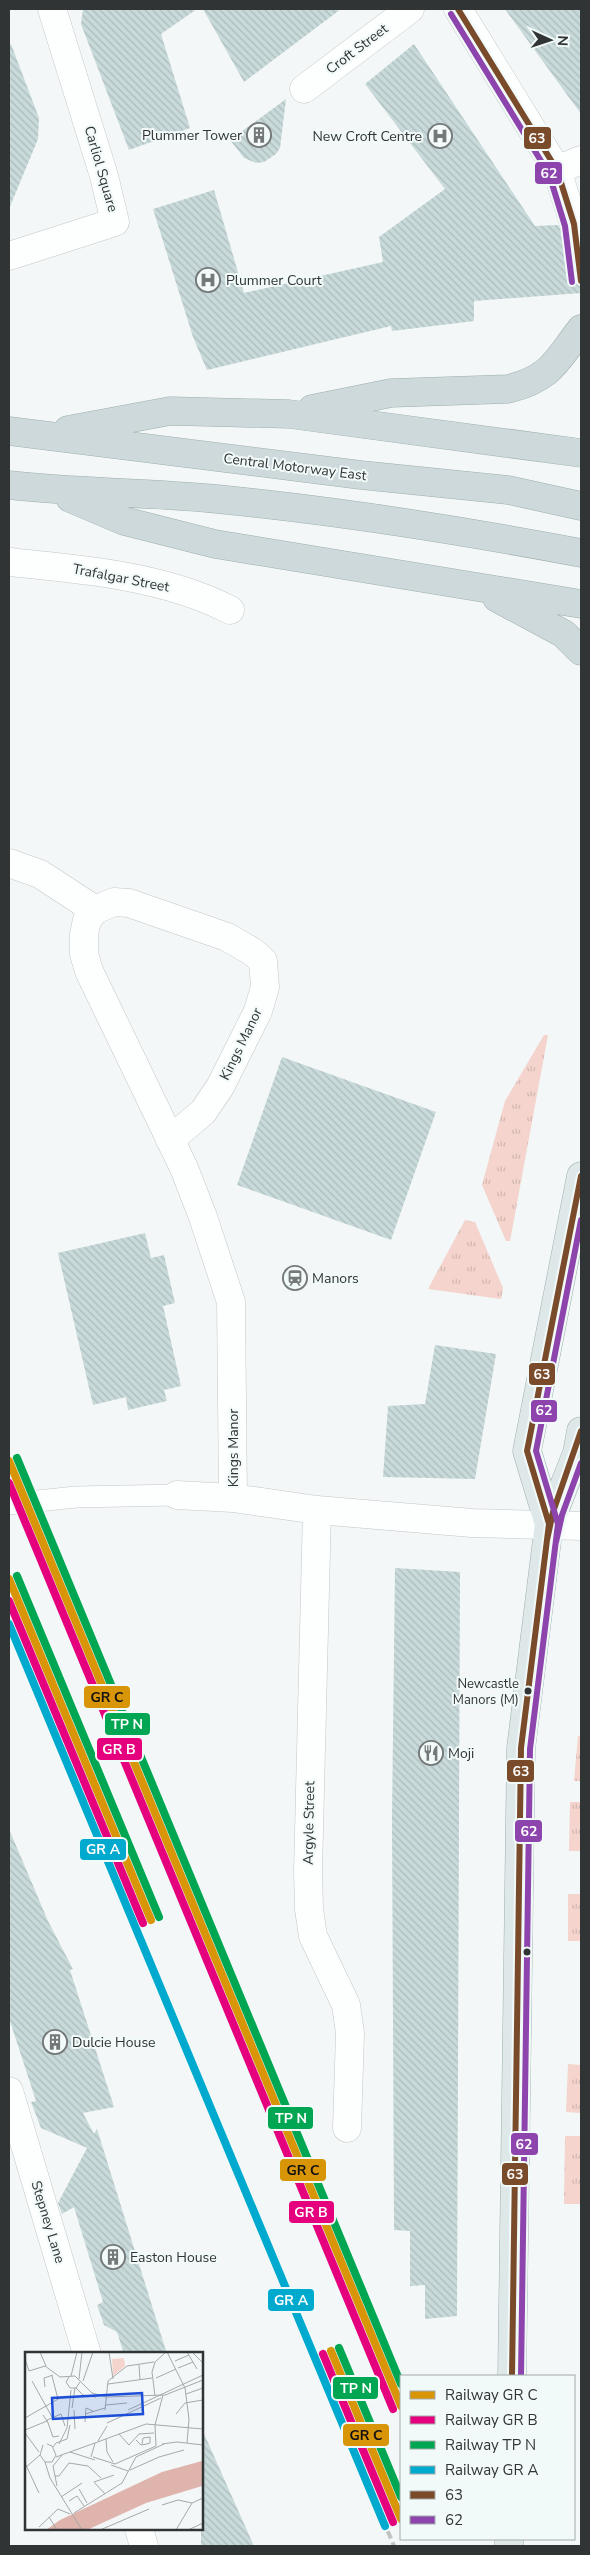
<svg xmlns="http://www.w3.org/2000/svg" width="590" height="2555" font-family="'Nunito Sans',sans-serif">
	<style>
		.grass { fill: url(#grass-tufts) }
		.building { fill: url(#building-back-hatch) }
		.lines { fill: none; stroke-linecap: round; stroke-linejoin: round }
		.minor-tunnel { stroke: #ccd0d0; stroke-width: 28; stroke-dasharray: 28 14; stroke-linecap: butt }
		.pedestrian-casing { stroke: #c3c7c7; stroke-width: 22 }
		.minor-casing { stroke: #c3c7c7; stroke-width: 29 }
		.tertiary-casing { stroke: #c3c7c7; stroke-width: 29 }
		.primary-casing { stroke: #9faeae; stroke-width: 29 }
		.motorway-casing { stroke: #9faeae; stroke-width: 29 }
		.pedestrian { stroke: #fdfefe; stroke-width: 21 }
		.minor { stroke: #fdfefe; stroke-width: 28 }
		.tertiary { stroke: #fdfefe; stroke-width: 28 }
		.primary { stroke: #dfe8e9; stroke-width: 28 }
		.motorway { stroke: #cdd9da; stroke-width: 28 }
		.rail { stroke: #c1c2c2; stroke-width: 4; stroke-dasharray: 8 4; stroke-linecap: butt }
		.bus-1-casing { stroke: #f1f9f9; stroke-width: 10 }
		.bus-2-casing { stroke: #f1f9f9; stroke-width: 10 }
		.bus-1 { stroke: #7a4b2a; stroke-width: 6 }
		.bus-2 { stroke: #8e44ad; stroke-width: 6 }
		.rail-1-casing { stroke: #f1f9f9; stroke-width: 11 }
		.rail-2-casing { stroke: #f1f9f9; stroke-width: 11 }
		.rail-3-casing { stroke: #f1f9f9; stroke-width: 11 }
		.rail-4-casing { stroke: #f1f9f9; stroke-width: 11 }
		.rail-1 { stroke: #d99508; stroke-width: 8 }
		.rail-2 { stroke: #e5007d; stroke-width: 8 }
		.rail-3 { stroke: #00a651; stroke-width: 8 }
		.rail-4 { stroke: #00a9ce; stroke-width: 8 }
		.bus-dot { fill: #313434; stroke: #f1f9f9; stroke-width: 2 }
		.labels { text-anchor: middle; dominant-baseline: central; stroke-width: 4; stroke-linejoin: round; paint-order: stroke }
		.bus-label { font-size: 13px; fill: #313434; stroke: #f1f9f9; text-anchor: end }
		.street-label { font-size: 14px; fill: #313434; stroke: #f1f9f9 }
		.poi-label { font-size: 14px; fill: #313434; stroke: #f1f9f9; text-anchor: start }
		.inset-road { fill: none; stroke: #a5a9a9; stroke-width: 1 }
		.view { fill: #1d4ed8; fill-opacity: 0.15; stroke: #1d4ed8; stroke-width: 2.5 }
		.inset-edge { fill: none; stroke: #313434; stroke-width: 2.5 }
		.line-badge { stroke: #f1f9f9; stroke-width: 2 }
		.badge-label { font-size: 14px; text-anchor: middle; font-weight: bold; fill: #fff }
		.pale-badge-label { font-size: 14px; text-anchor: middle; font-weight: bold; fill: #111 }
	</style>
	<defs>
		<pattern id="grass-tufts" width="24" height="20" patternUnits="userSpaceOnUse" patternTransform="scale(1.25)"><rect width="24" height="20" fill="#f4d4cd"/><path d="M3 7l-1-3M5 7V3M7 7l1-3M15 17l-1-3M17 17v-4M19 17l1-3" fill="none" stroke="#d2b7b1"/></pattern>
		<pattern id="building-back-hatch" width="6" height="6" patternUnits="userSpaceOnUse" patternTransform="scale(1.25)"><rect width="6" height="6" fill="#c9dada"/><path d="M-1 5l2 2M0 0l6 6M5-1l2 2" fill="none" stroke="#adbcbc"/></pattern>
	</defs>
	<rect width="100%" height="100%" fill="#f3f7f7"/>
	<path class="grass" d="M 544,1035 L 548,1035 L 510,1241 L 506,1241 L 482,1185 L 505,1101 Z
		M 465,1220 L 475,1222 L 503,1288 L 501,1299 L 428,1289 Z
		M 578,1736 L 581,1736 L 581,1781 L 574,1781 Z
		M 570,1802 L 581,1802 L 581,1851 L 569,1851 Z
		M 568,1894 L 581,1894 L 581,1941 L 568,1941 Z
		M 568,2064 L 581,2065 L 581,2113 L 566,2112 Z
		M 565,2136 L 581,2136 L 581,2204 L 564,2204 Z"/>
	<path class="building" d="M 83,9 L 197,9 L 161,34 L 190,128 L 129,150 L 81,24 Z
		M 203,9 L 341,9 L 244,82 Z
		M 505,9 L 581,9 L 581,114 Z
		M 9,44 L 11,44 L 39,118 L 38,139 L 9,209 Z
		M 414,44 L 535,226 L 558,225 L 564,236 L 571,239 L 581,237 L 581,293 L 474,301 L 474,321 L 392,331 L 391,326 L 207,370 L 193,337 L 153,209 L 214,190 L 244,293 L 383,262 L 379,237 L 445,189 L 365,84 Z
		M 286,99 L 280,148 L 276,154 L 264,162 L 256,163 L 244,158 L 230,140 Z
		M 282,1057 L 436,1112 L 391,1240 L 237,1185 Z
		M 145,1233 L 151,1258 L 164,1255 L 175,1303 L 163,1306 L 181,1386 L 164,1390 L 167,1401 L 128,1410 L 126,1397 L 93,1405 L 58,1253 Z
		M 435,1345 L 496,1354 L 475,1479 L 383,1477 L 388,1406 L 425,1404 Z
		M 395,1568 L 460,1572 L 457,2316 L 425,2319 L 425,2285 L 410,2286 L 410,2231 L 394,2230 L 392,1817 Z
		M 9,1829 L 48,1921 L 73,1969 L 70,1970 L 114,2107 L 83,2113 L 94,2134 L 97,2129 L 167,2354 L 124,2354 L 117,2332 L 104,2325 L 97,2305 L 103,2302 L 74,2207 L 62,2214 L 58,2203 L 87,2148 L 41,2128 L 31,2102 L 36,2101 L 9,2018 Z
		M 201,2427 L 254,2546 L 201,2546 Z"/>
	<g class="lines">
		<path class="minor-tunnel" d="M 574,224 L 581,281"/>
		<defs>
			<path id="pedestrian" d="M 9,1504 L 76,1497 L 177,1495"/>
			<path id="minor" d="M 304,89 L 410,9
				M 574,224 L 557,170 L 581,160
				M 9,256 L 115,222 L 104,176 L 52,9
				M 9,562 C 81,569 165,576 230,610
				M 9,863 L 40,874 L 95,910
				M 170,1140 L 203,1112 L 220,1087 L 258,1011 L 265,987 L 263,961 L 253,952 L 227,937 L 129,903 L 114,902 L 95,910 L 87,920 L 84,934 L 84,954 L 89,971 L 184,1168 L 203,1217 L 231,1302 L 233,1498
				M 177,1495 L 233,1498 L 317,1510 L 472,1523 L 581,1526
				M 317,1510 L 308,1871 L 309,1909 L 313,1936 L 346,2005 L 350,2033 L 347,2128
				M 9,2091 L 87,2354
				M 139,2529 L 144,2546"/>
			<path id="tertiary" d="M 458,9 L 557,170"/>
			<path id="primary" d="M 549,1524 L 527,1451 L 581,1176
				M 512,2376 L 521,1748 L 549,1524 L 577,1453 L 581,1431
				M 509,2546 L 509,2539"/>
			<path id="motorway" d="M 312,409 L 391,393 L 508,389 C 552,378 556,361 581,329
				M 68,430 L 170,411 L 289,414 L 581,453
				M 9,431 L 361,475 L 508,490 L 581,506
				M 9,485 C 78,493 148,492 217,499 C 339,511 460,530 581,553
				M 70,498 L 124,521 L 215,544 L 581,604
				M 497,598 L 564,634 L 581,651"/>
		</defs>
		<use href="#pedestrian" class="pedestrian-casing"/>
		<use href="#minor" class="minor-casing"/>
		<use href="#tertiary" class="tertiary-casing"/>
		<use href="#primary" class="primary-casing"/>
		<use href="#motorway" class="motorway-casing"/>
		<use href="#pedestrian" class="pedestrian"/>
		<use href="#minor" class="minor"/>
		<use href="#tertiary" class="tertiary"/>
		<use href="#primary" class="primary"/>
		<use href="#motorway" class="motorway"/>
		<path class="rail" d="M 9,1623 L 394,2546"/>
		<defs>
			<path id="bus-1" d="M 458,9 L 557,170 L 574,224 L 581,281
				M 547,1540 L 553,1512 L 581,1431
				M 512,2376 L 521,1748 L 549,1524 L 527,1451 L 581,1176"/>
			<path id="bus-2" d="M 451,14 L 549,174 L 565,226 L 572,282
				M 556,1542 L 562,1515 L 581,1463
				M 521,2376 L 530,1749 L 558,1524 L 536,1451 L 581,1220"/>
		</defs>
		<use href="#bus-1" class="bus-1-casing"/>
		<use href="#bus-2" class="bus-2-casing"/>
		<use href="#bus-1" class="bus-1"/>
		<use href="#bus-2" class="bus-2"/>
		<defs>
			<path id="rail-1" d="M 9,1461 L 401,2406
				M 9,1579 L 151,1920
				M 331,2351 L 401,2519"/>
			<path id="rail-2" d="M 9,1483 L 393,2409
				M 9,1601 L 143,1923
				M 323,2354 L 393,2522"/>
			<path id="rail-3" d="M 17,1458 L 401,2384
				M 17,1576 L 159,1917
				M 339,2348 L 401,2497"/>
			<path id="rail-4" d="M 9,1624 L 385,2526"/>
		</defs>
		<use href="#rail-1" class="rail-1-casing"/>
		<use href="#rail-2" class="rail-2-casing"/>
		<use href="#rail-3" class="rail-3-casing"/>
		<use href="#rail-4" class="rail-4-casing"/>
		<use href="#rail-1" class="rail-1"/>
		<use href="#rail-2" class="rail-2"/>
		<use href="#rail-3" class="rail-3"/>
		<use href="#rail-4" class="rail-4"/>
	</g>
	<defs>
		<symbol id="building-ring" viewBox="-11 -11 22 22"><circle r="9.5" fill="#f1f9f9" stroke="#757878" stroke-width="1.5"/><path d="M-4-6H4V6H1V3H-1V6H-4ZM-2.5-4.3h1.7v1.8h-1.7ZM.8-4.3h1.7v1.8H.8ZM-2.5-1h1.7V.8h-1.7ZM.8-1h1.7V.8H.8Z" fill="#757878"/></symbol>
		<symbol id="hospital-ring" viewBox="-11 -11 22 22"><circle r="9.5" fill="#f1f9f9" stroke="#757878" stroke-width="1.5"/><path d="M-5-5h3v3.5h4V-5h3V5h-3V1.5h-4V5h-3Z" fill="#757878"/></symbol>
		<symbol id="station-ring" viewBox="-11 -11 22 22"><circle r="9.5" fill="#f1f9f9" stroke="#757878" stroke-width="1.5"/><path d="M-3-6H3Q5-6 5-4V2Q5 4 3 4L4.5 6H3L1.5 4h-3L-3 6H-4.5L-3 4Q-5 4-5 2V-4Q-5-6-3-6ZM-3.5-4v3h7v-3ZM-3.5 1v1.5H-2V1ZM2 1v1.5H3.5V1Z" fill="#757878"/></symbol>
		<symbol id="restaurant-ring" viewBox="-11 -11 22 22"><circle r="9.5" fill="#f1f9f9" stroke="#757878" stroke-width="1.5"/><path d="M-5-6h1v4h1v-4h1v4h1v-4h1v5L-1.5 .5V6h-2V.5L-5-1ZM5-6V6H3V1.5H1.5Q1.5-4 5-6Z" fill="#757878"/></symbol>
	</defs>
	<g fill-rule="evenodd">
		<use href="#building-ring" x="245" y="121" width="28" height="28"/>
		<use href="#hospital-ring" x="426" y="122" width="28" height="28"/>
		<use href="#hospital-ring" x="194" y="266" width="28" height="28"/>
		<use href="#station-ring" x="281" y="1264" width="28" height="28"/>
		<use href="#restaurant-ring" x="417" y="1739" width="28" height="28"/>
		<use href="#building-ring" x="41" y="2028" width="28" height="28"/>
		<use href="#building-ring" x="99" y="2243" width="28" height="28"/>
	</g>
	<g class="bus-dot">
		<circle cx="528" cy="1691" r="4.5"/>
		<circle cx="527" cy="1952" r="4.5"/>
	</g>
	<g class="labels">
		<g class="bus-label">
			<text x="519" y="1684">Newcastle<tspan x="519" dy="16">Manors (M)</tspan></text>
		</g>
		<g class="street-label">
			<text transform="translate(357 49) rotate(-37)">Croft Street</text>
			<text transform="translate(101 169) rotate(74)">Carliol Square</text>
			<text transform="translate(295 467) rotate(7)">Central Motorway East</text>
			<text transform="translate(121 578) rotate(11)">Trafalgar Street</text>
			<text transform="translate(241 1044) rotate(-64)">Kings Manor</text>
			<text transform="translate(233 1448) rotate(-90)">Kings Manor</text>
			<text transform="translate(309 1823) rotate(-89)">Argyle Street</text>
			<text transform="translate(48 2222) rotate(73)">Stepney Lane</text>
		</g>
		<g class="poi-label">
			<text x="242" y="135" text-anchor="end">Plummer Tower</text>
			<text x="422" y="136" text-anchor="end">New Croft Centre</text>
			<text x="226" y="280">Plummer Court</text>
			<text x="312" y="1278">Manors</text>
			<text x="448" y="1753">Moji</text>
			<text x="72" y="2042">Dulcie House</text>
			<text x="130" y="2257">Easton House</text>
		</g>
	</g>
	<g transform="translate(25 2352)">
		<rect width="178" height="178" fill="#f3f7f7"/>
		<path d="M 99,6 L 100,14 L 88,24 L 87,7 Z" fill="#f4d4cd"/>
		<path d="M 177,109 L 177,134 L 121,151 L 64,177 L 21,178 L 35,168 L 137,120 Z" fill="#dfb4ac"/>
		<path class="inset-road" d="M 15,0 L 21,14M 84,0 L 88,27M 142,0 L 160,36 L 164,67 L 162,91M 162,0 L 172,17M 167,0 L 178,11M 0,7 L 4,19 L 20,14 L 35,25 L 50,24 L 67,41 L 81,45 L 140,43 L 178,28M 150,9 L 164,3M 114,13 L 115,28M 153,16 L 168,10M 27,24 L 33,47M 46,24 L 52,0M 44,25 L 41,30 L 45,36 L 51,36 L 55,30M 131,26 L 151,17M 54,27 L 57,0M 7,29 L 27,65M 58,29 L 68,0M 83,32 L 127,26M 20,35 L 19,26 L 28,23M 51,36 L 58,43 L 71,45M 161,42 L 178,36M 130,44 L 127,20 L 130,10 L 141,0M 81,53 L 102,51M 47,56 L 50,36M 49,58 L 50,77M 80,58 L 83,29 L 102,14 L 129,10M 103,58 L 178,23M 60,62 L 80,56M 151,62 L 160,51 L 178,48M 0,66 L 35,46M 60,70 L 61,56 L 68,59M 82,71 L 136,46M 0,78 L 22,69 L 18,63M 0,81 L 14,100M 94,82 L 104,93 L 114,82 L 129,81M 34,84 L 28,85 L 22,68 L 36,62 L 40,74M 81,87 L 82,100 L 88,110M 111,88 L 116,93 L 122,92 L 125,91 L 125,85 L 118,86 L 117,92M 73,89 L 82,74M 70,91 L 121,72 L 178,77M 34,92 L 42,76 L 46,38M 137,92 L 152,90 L 178,93M 18,93 L 15,103 L 20,110 L 27,110 L 31,103 L 27,94 L 22,92M 131,94 L 130,73 L 138,43M 28,95 L 31,91 L 42,87 L 45,73M 45,100 L 70,108M 31,105 L 70,91 L 66,105M 68,105 L 90,112 L 131,94M 20,110 L 25,126 L 57,178M 0,111 L 14,141M 86,113 L 103,119M 0,116 L 15,103M 105,118 L 134,105 L 159,98M 30,124 L 34,124 L 44,111 L 63,114 L 76,126M 32,134 L 28,114 L 37,103M 54,137 L 62,151M 80,142 L 69,130 L 89,123M 36,145 L 57,131M 44,149 L 52,144 L 59,154M 137,153 L 153,148 L 167,151M 49,161 L 97,131 L 111,105 L 139,92M 24,165 L 32,178M 14,175 L 33,157 L 45,162M 75,178 L 124,157M 151,178 L 167,151 L 178,146M 163,178 L 178,171"/>
		<path class="view" d="M 117,41 L 118,62 L 28,67 L 27,46 Z"/>
		<rect width="178" height="178" class="inset-edge"/>
	</g>
	<g class="line-badge">
		<rect x="523" y="126" width="29" height="24" rx="5" fill="#7a4b2a"/>
		<rect x="534" y="161" width="29" height="24" rx="5" fill="#8e44ad"/>
		<rect x="528" y="1362" width="28" height="24" rx="5" fill="#7a4b2a"/>
		<rect x="530" y="1399" width="28" height="24" rx="5" fill="#8e44ad"/>
		<rect x="83" y="1685" width="48" height="24" rx="5" fill="#d99508"/>
		<rect x="104" y="1712" width="47" height="24" rx="5" fill="#00a651"/>
		<rect x="96" y="1737" width="47" height="24" rx="5" fill="#e5007d"/>
		<rect x="506" y="1759" width="29" height="24" rx="5" fill="#7a4b2a"/>
		<rect x="514" y="1819" width="29" height="24" rx="5" fill="#8e44ad"/>
		<rect x="79" y="1838" width="48" height="23" rx="5" fill="#00a9ce"/>
		<rect x="267" y="2106" width="47" height="24" rx="5" fill="#00a651"/>
		<rect x="510" y="2132" width="29" height="24" rx="5" fill="#8e44ad"/>
		<rect x="279" y="2158" width="48" height="24" rx="5" fill="#d99508"/>
		<rect x="501" y="2162" width="28" height="24" rx="5" fill="#7a4b2a"/>
		<rect x="288" y="2200" width="47" height="24" rx="5" fill="#e5007d"/>
		<rect x="267" y="2288" width="48" height="24" rx="5" fill="#00a9ce"/>
		<rect x="332" y="2376" width="47" height="24" rx="5" fill="#00a651"/>
		<rect x="342" y="2423" width="48" height="24" rx="5" fill="#d99508"/>
	</g>
	<g class="badge-label">
		<text x="537" y="143">63</text>
		<text x="549" y="178">62</text>
		<text x="542" y="1379">63</text>
		<text x="544" y="1415">62</text>
		<text x="127" y="1729">TP N</text>
		<text x="119" y="1754">GR B</text>
		<text x="521" y="1776">63</text>
		<text x="529" y="1836">62</text>
		<text x="103" y="1854">GR A</text>
		<text x="291" y="2123">TP N</text>
		<text x="524" y="2149">62</text>
		<text x="515" y="2179">63</text>
		<text x="311" y="2217">GR B</text>
		<text x="291" y="2305">GR A</text>
		<text x="356" y="2393">TP N</text>
	</g>
	<g class="pale-badge-label">
		<text x="107" y="1702">GR C</text>
		<text x="303" y="2175">GR C</text>
		<text x="366" y="2440">GR C</text>
	</g>
	<rect width="590" height="2555" fill="none" stroke="#313434" stroke-width="20"/>
	<rect x="400" y="2375" width="175" height="165" fill="#f1f9f9" stroke="#a4aaaa"/>
	<rect x="410" y="2391" width="25" height="8" fill="#d99508" stroke="#a4aaaa"/>
	<text x="445" y="2400" font-size="15" fill="#313434">Railway GR C</text>
	<rect x="410" y="2416" width="25" height="8" fill="#e5007d" stroke="#a4aaaa"/>
	<text x="445" y="2425" font-size="15" fill="#313434">Railway GR B</text>
	<rect x="410" y="2441" width="25" height="8" fill="#00a651" stroke="#a4aaaa"/>
	<text x="445" y="2450" font-size="15" fill="#313434">Railway TP N</text>
	<rect x="410" y="2466" width="25" height="8" fill="#00a9ce" stroke="#a4aaaa"/>
	<text x="445" y="2475" font-size="15" fill="#313434">Railway GR A</text>
	<rect x="410" y="2491" width="25" height="8" fill="#7a4b2a" stroke="#a4aaaa"/>
	<text x="445" y="2500" font-size="15" fill="#313434">63</text>
	<rect x="410" y="2516" width="25" height="8" fill="#8e44ad" stroke="#a4aaaa"/>
	<text x="445" y="2525" font-size="15" fill="#313434">62</text>
	<g transform="translate(550 40) rotate(93)" stroke="#f1f9f9" stroke-width="4" paint-order="stroke">
	<path d="M0-4L9 19L0 12L-9 19Z" fill="#313434"/>
	<text y="-8" font-size="14" font-weight="bold" text-anchor="middle" fill="#313434">N</text>
	</g>
</svg>
